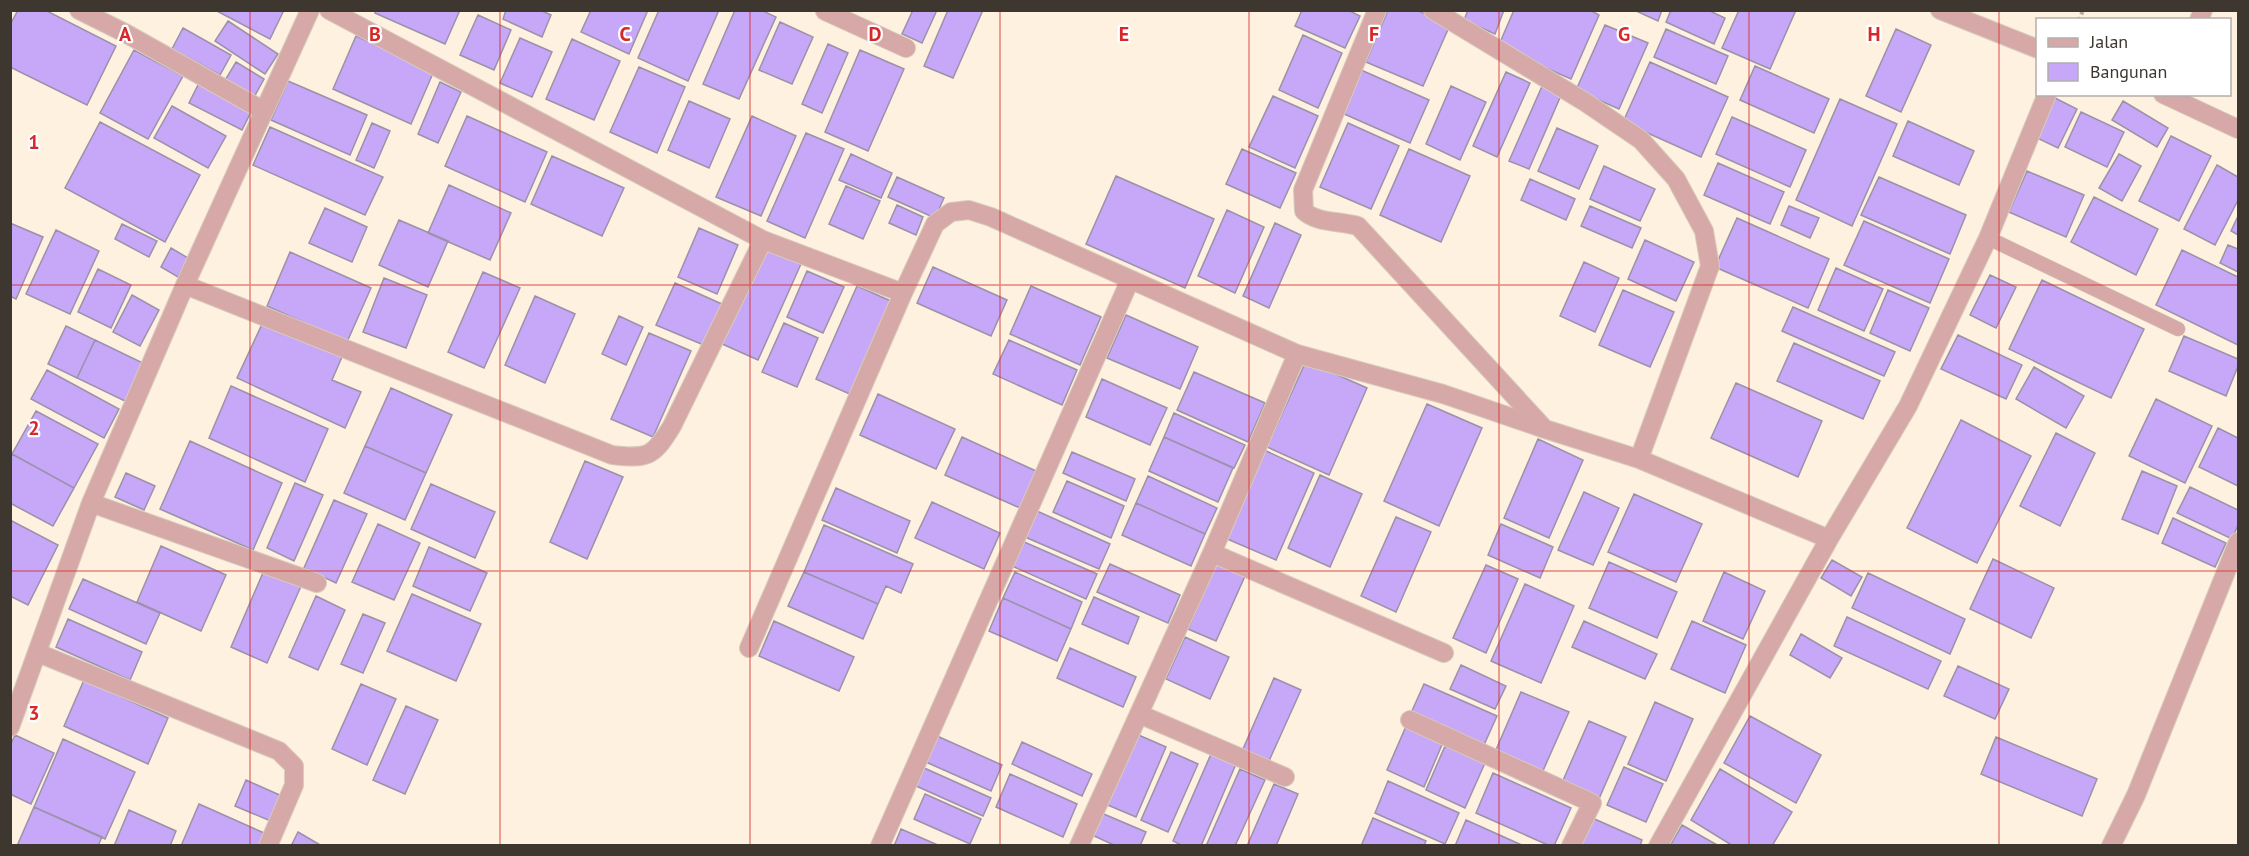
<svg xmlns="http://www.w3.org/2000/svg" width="2249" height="856" font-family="'PT Sans',sans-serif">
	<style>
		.building { fill: #c6a7f8; stroke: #9a92a9; stroke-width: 1.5 }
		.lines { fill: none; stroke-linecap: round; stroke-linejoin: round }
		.lane-casing { stroke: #d8ccbc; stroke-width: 15 }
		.street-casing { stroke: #d8ccbc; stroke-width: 20 }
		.path { stroke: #b6ab9d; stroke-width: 4; stroke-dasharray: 3 3; stroke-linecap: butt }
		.lane { stroke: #d6a9a8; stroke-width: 14 }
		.street { stroke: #d6a9a8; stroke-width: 18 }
		.grid { fill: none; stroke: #d62828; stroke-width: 1.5; stroke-opacity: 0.55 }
		.grid-label { font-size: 20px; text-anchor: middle; font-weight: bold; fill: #d62828; stroke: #fff; stroke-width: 4.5; stroke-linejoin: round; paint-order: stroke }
	</style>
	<rect width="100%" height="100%" fill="#fef1df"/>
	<path class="building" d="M 18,10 L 45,10 L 116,46 L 87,105 L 10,67 L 10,25 Z
		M 215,10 L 284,10 L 270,39 Z
		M 376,10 L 460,10 L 445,44 L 375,13 Z
		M 506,10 L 540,10 L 551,15 L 542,37 L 503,19 Z
		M 591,10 L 648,10 L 629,54 L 581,32 Z
		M 659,10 L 719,10 L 688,81 L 638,58 Z
		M 735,10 L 761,10 L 776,17 L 739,99 L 703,84 Z
		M 913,10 L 937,10 L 922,43 L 902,34 Z
		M 948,10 L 983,10 L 953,78 L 924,66 Z
		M 1302,10 L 1348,10 L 1360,16 L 1345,48 L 1295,26 Z
		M 1388,10 L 1417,10 L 1450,25 L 1423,86 L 1366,62 Z
		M 1468,10 L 1504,10 L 1495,34 L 1464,20 Z
		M 1514,10 L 1590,10 L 1599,15 L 1571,79 L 1498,47 Z
		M 1634,10 L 1662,10 L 1658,21 Z
		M 1671,10 L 1708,10 L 1725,18 L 1714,44 L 1666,22 Z
		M 1739,10 L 1796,10 L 1770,69 L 1722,48 Z
		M 478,15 L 511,30 L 494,70 L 460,55 Z
		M 228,21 L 278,54 L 265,74 L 215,41 Z
		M 780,22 L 813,37 L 792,84 L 759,70 Z
		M 1605,25 L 1648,43 L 1619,109 L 1576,90 Z
		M 183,28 L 231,55 L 220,75 L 172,49 Z
		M 1666,29 L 1728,56 L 1716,84 L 1654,57 Z
		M 1896,29 L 1931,45 L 1901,112 L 1866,96 Z
		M 1303,35 L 1342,53 L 1318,108 L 1279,90 Z
		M 356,36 L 434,71 L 411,124 L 333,89 Z
		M 520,38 L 552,52 L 532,97 L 500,83 Z
		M 572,39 L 620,61 L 594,120 L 546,99 Z
		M 828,44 L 848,53 L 822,113 L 802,104 Z
		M 134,50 L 183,76 L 148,139 L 100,113 Z
		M 860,50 L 904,69 L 868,151 L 825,132 Z
		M 236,62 L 264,79 L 253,99 L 224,82 Z
		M 1650,62 L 1728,97 L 1701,157 L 1623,122 Z
		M 1755,66 L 1829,99 L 1814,133 L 1740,100 Z
		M 639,67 L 685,87 L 657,153 L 610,132 Z
		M 1361,70 L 1429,100 L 1410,143 L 1342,113 Z
		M 1506,72 L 1530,83 L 1497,157 L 1473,146 Z
		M 200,81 L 253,108 L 242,130 L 189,103 Z
		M 288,81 L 367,115 L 350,155 L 271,120 Z
		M 440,82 L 461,92 L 438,143 L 418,134 Z
		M 1543,84 L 1562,93 L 1529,169 L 1509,161 Z
		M 1451,86 L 1486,102 L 1460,160 L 1426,144 Z
		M 1273,96 L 1318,116 L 1295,168 L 1249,147 Z
		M 2053,97 L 2077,109 L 2058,148 L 2035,137 Z
		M 1840,99 L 1897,124 L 1852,226 L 1796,200 Z
		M 689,101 L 730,119 L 709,168 L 668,150 Z
		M 2123,101 L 2168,128 L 2157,147 L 2112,120 Z
		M 172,106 L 226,136 L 208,168 L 154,138 Z
		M 2081,112 L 2124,132 L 2107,167 L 2065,147 Z
		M 467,116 L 547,152 L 525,202 L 445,166 Z
		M 752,116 L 796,136 L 761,216 L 716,197 Z
		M 1732,117 L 1806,150 L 1790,187 L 1716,154 Z
		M 1908,121 L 1974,151 L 1959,185 L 1893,156 Z
		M 100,122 L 200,175 L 165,242 L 65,188 Z
		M 372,123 L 390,131 L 374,168 L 356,160 Z
		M 1348,123 L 1399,146 L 1371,209 L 1320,187 Z
		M 270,127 L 383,177 L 365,215 L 253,165 Z
		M 1557,128 L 1598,146 L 1579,189 L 1538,171 Z
		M 806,133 L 844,149 L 805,238 L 767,221 Z
		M 2171,136 L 2211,156 L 2179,221 L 2139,201 Z
		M 1242,149 L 1296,173 L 1280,208 L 1226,184 Z
		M 1409,149 L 1470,176 L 1441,242 L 1380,215 Z
		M 851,154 L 892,173 L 881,198 L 839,180 Z
		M 2119,154 L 2141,166 L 2122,201 L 2099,188 Z
		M 552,156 L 624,188 L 602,236 L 531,204 Z
		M 1718,163 L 1784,192 L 1770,224 L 1704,195 Z
		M 2217,165 L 2238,177 L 2238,200 L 2215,245 L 2184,229 Z
		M 1604,166 L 1655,189 L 1640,221 L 1590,199 Z
		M 2027,171 L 2084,195 L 2066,237 L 2009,212 Z
		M 1116,176 L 1214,219 L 1185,288 L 1086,244 Z
		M 897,177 L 944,198 L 935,218 L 888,197 Z
		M 1879,177 L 1966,215 L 1950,254 L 1861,215 Z
		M 1530,179 L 1575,199 L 1566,220 L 1521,200 Z
		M 449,185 L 511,213 L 490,260 L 428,233 Z
		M 846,186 L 880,201 L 863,239 L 829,224 Z
		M 2094,197 L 2158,229 L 2136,275 L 2071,242 Z
		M 897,205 L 923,217 L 916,235 L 889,223 Z
		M 1590,206 L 1641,228 L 1632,248 L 1581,226 Z
		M 1789,206 L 1819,218 L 1810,238 L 1781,225 Z
		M 325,208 L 367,227 L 352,262 L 309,243 Z
		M 1227,210 L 1264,227 L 1235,293 L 1198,276 Z
		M 2238,216 L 2238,235 L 2231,231 Z
		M 1737,218 L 1829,259 L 1808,308 L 1715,267 Z
		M 399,220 L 448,241 L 428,287 L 379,265 Z
		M 1864,221 L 1949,259 L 1930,303 L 1844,265 Z
		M 10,223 L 43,237 L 16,299 L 10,296 Z
		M 1275,223 L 1301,235 L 1269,308 L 1243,296 Z
		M 122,224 L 157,241 L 149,257 L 115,239 Z
		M 699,228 L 738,245 L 717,294 L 678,277 Z
		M 56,230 L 99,251 L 70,314 L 26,294 Z
		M 1645,240 L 1694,262 L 1676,301 L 1628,279 Z
		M 2228,245 L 2238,249 L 2238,272 L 2220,263 Z
		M 762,247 L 801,264 L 758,360 L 720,343 Z
		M 171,248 L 188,258 L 178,277 L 161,267 Z
		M 2182,250 L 2238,277 L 2238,345 L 2156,305 Z
		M 290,252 L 371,288 L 347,342 L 267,306 Z
		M 1584,262 L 1619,278 L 1595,332 L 1560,316 Z
		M 933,267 L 1007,300 L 991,336 L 917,303 Z
		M 1836,268 L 1883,289 L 1864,331 L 1818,310 Z
		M 98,269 L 131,285 L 111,328 L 78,312 Z
		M 807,271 L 844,287 L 823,333 L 787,317 Z
		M 483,272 L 520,288 L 484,368 L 448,352 Z
		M 1990,275 L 2016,287 L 1996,328 L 1970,315 Z
		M 384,278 L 427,295 L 406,348 L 363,332 Z
		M 2042,280 L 2144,329 L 2111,398 L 2009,349 Z
		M 675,283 L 724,305 L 706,346 L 656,325 Z
		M 857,286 L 893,302 L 852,395 L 816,379 Z
		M 1031,286 L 1101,317 L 1080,365 L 1010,334 Z
		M 1623,290 L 1674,312 L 1650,367 L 1599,345 Z
		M 1888,290 L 1929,308 L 1910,351 L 1870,333 Z
		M 132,295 L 159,310 L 140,346 L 113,332 Z
		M 535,296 L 575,314 L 545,383 L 505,365 Z
		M 1793,307 L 1895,352 L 1884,376 L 1782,331 Z
		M 1126,315 L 1198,347 L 1180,389 L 1107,358 Z
		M 619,316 L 643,327 L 626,365 L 602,354 Z
		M 263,322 L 342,357 L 332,380 L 361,392 L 345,428 L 237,378 Z
		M 784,323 L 818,338 L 797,387 L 762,372 Z
		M 66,326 L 95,340 L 77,378 L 48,364 Z
		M 649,333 L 691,351 L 653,437 L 611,419 Z
		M 1958,335 L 2022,365 L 2006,399 L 1941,369 Z
		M 2184,336 L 2238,359 L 2238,366 L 2226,396 L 2169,371 Z
		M 95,340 L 145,364 L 127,402 L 77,378 Z
		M 1009,340 L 1077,370 L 1062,405 L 993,374 Z
		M 1794,343 L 1880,381 L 1863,419 L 1777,381 Z
		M 1306,361 L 1367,388 L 1329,475 L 1267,447 Z
		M 2034,367 L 2084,396 L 2066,428 L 2016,399 Z
		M 47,370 L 119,409 L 104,438 L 31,399 Z
		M 1194,372 L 1265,403 L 1248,442 L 1177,410 Z
		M 1102,379 L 1167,408 L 1150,445 L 1086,417 Z
		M 1736,383 L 1822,421 L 1798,477 L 1711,438 Z
		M 231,386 L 328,429 L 305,482 L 209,438 Z
		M 391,388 L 452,415 L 426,473 L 365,446 Z
		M 878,394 L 955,429 L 936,469 L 860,435 Z
		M 2156,399 L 2212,426 L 2185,483 L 2129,456 Z
		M 1427,404 L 1482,428 L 1439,526 L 1384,501 Z
		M 36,411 L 98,444 L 74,488 L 12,454 Z
		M 1174,413 L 1245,445 L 1234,468 L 1164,437 Z
		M 1961,420 L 2031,456 L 1977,563 L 1907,528 Z
		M 2218,428 L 2238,438 L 2238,486 L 2199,467 Z
		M 2056,433 L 2095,453 L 2060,526 L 2020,506 Z
		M 962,437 L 1036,471 L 1020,508 L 945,475 Z
		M 1164,437 L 1233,468 L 1218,502 L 1149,471 Z
		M 1538,439 L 1583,460 L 1549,538 L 1504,518 Z
		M 190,441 L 282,483 L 253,550 L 160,509 Z
		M 365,446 L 426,473 L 405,520 L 344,493 Z
		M 1264,450 L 1314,473 L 1276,560 L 1225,538 Z
		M 1072,452 L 1135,479 L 1126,501 L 1063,473 Z
		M 12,454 L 74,488 L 53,526 L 10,503 L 10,457 Z
		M 585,461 L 623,477 L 587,559 L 550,542 Z
		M 2142,471 L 2177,486 L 2158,534 L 2122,519 Z
		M 126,473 L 155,486 L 144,510 L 115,497 Z
		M 1320,475 L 1362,494 L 1330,567 L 1288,548 Z
		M 1148,476 L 1217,508 L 1205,534 L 1136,503 Z
		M 1067,481 L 1124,506 L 1111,538 L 1053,512 Z
		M 295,483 L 323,495 L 294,561 L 267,548 Z
		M 431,484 L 495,512 L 475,558 L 411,529 Z
		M 2190,487 L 2238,510 L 2238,525 L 2232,539 L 2177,513 Z
		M 836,488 L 910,521 L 897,553 L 822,520 Z
		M 1584,492 L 1619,508 L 1593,565 L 1558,550 Z
		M 1634,494 L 1702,524 L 1676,582 L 1608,552 Z
		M 334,500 L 367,514 L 336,583 L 304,568 Z
		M 932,502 L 1000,533 L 984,569 L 915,538 Z
		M 1136,503 L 1205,534 L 1191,566 L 1122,535 Z
		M 1037,511 L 1110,544 L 1099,569 L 1025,537 Z
		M 1396,517 L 1431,532 L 1396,612 L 1361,596 Z
		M 2173,518 L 2226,543 L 2215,567 L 2162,543 Z
		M 10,520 L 58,545 L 28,605 L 10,596 Z
		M 378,524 L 420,543 L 394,600 L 352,582 Z
		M 1501,524 L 1553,547 L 1540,578 L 1488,555 Z
		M 824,525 L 913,564 L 901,593 L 886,586 L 878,604 L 804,572 Z
		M 1022,541 L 1097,574 L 1086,599 L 1012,566 Z
		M 161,546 L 226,575 L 201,631 L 137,602 Z
		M 429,547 L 487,573 L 470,611 L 413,586 Z
		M 1993,559 L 2054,588 L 2031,638 L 1970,609 Z
		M 1832,560 L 1862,577 L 1851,596 L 1821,578 Z
		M 1609,562 L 1677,592 L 1657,638 L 1589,608 Z
		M 1217,563 L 1245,576 L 1216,641 L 1188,629 Z
		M 1110,564 L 1180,595 L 1168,623 L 1097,592 Z
		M 1486,565 L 1518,579 L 1486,653 L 1453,638 Z
		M 265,568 L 302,584 L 267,663 L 231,647 Z
		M 804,572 L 878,604 L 863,639 L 788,606 Z
		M 1015,572 L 1082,602 L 1071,629 L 1003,598 Z
		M 1724,572 L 1765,591 L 1743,639 L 1703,621 Z
		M 1868,573 L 1965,619 L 1950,654 L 1852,608 Z
		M 83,579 L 160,613 L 146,644 L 69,609 Z
		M 1525,584 L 1574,606 L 1541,683 L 1491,661 Z
		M 412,594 L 481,624 L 456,681 L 387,651 Z
		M 316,596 L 345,610 L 318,670 L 289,657 Z
		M 1094,597 L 1139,617 L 1128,644 L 1082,624 Z
		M 1003,598 L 1071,629 L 1057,661 L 989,631 Z
		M 363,614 L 385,623 L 363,673 L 341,664 Z
		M 1847,617 L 1941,661 L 1928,689 L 1834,646 Z
		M 68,619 L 142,652 L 130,680 L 56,647 Z
		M 774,621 L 854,657 L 839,691 L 759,656 Z
		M 1584,621 L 1657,654 L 1645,679 L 1572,647 Z
		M 1692,621 L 1746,645 L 1725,693 L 1671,669 Z
		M 1801,634 L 1842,658 L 1830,678 L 1790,655 Z
		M 1185,637 L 1229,657 L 1210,699 L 1166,679 Z
		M 1070,648 L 1136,677 L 1123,707 L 1057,678 Z
		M 1461,665 L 1506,686 L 1495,709 L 1450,689 Z
		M 1958,666 L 2009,689 L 1995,719 L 1944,696 Z
		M 1274,678 L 1301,690 L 1269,761 L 1243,749 Z
		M 84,680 L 168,718 L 148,764 L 64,726 Z
		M 361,684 L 396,699 L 367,765 L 332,749 Z
		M 1424,684 L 1497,716 L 1484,745 L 1411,713 Z
		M 1521,692 L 1569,712 L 1542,773 L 1495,752 Z
		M 1655,702 L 1693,719 L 1666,781 L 1628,764 Z
		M 406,706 L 438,720 L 405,794 L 373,780 Z
		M 1750,716 L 1821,755 L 1796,803 L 1724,763 Z
		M 1589,721 L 1626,737 L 1598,801 L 1561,785 Z
		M 1407,724 L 1444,740 L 1424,787 L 1387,770 Z
		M 1134,733 L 1166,747 L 1136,817 L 1103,803 Z
		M 15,735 L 54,753 L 31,804 L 10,794 L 10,746 Z
		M 937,736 L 1002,765 L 991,791 L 926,762 Z
		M 1996,737 L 2097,779 L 2082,816 L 1981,774 Z
		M 63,739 L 135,772 L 105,839 L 34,807 Z
		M 1022,742 L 1092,774 L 1082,796 L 1012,764 Z
		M 1445,746 L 1485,763 L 1465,808 L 1426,790 Z
		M 1171,752 L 1198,764 L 1168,832 L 1141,820 Z
		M 1211,754 L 1236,764 L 1201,846 L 1183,846 L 1173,841 Z
		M 922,767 L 991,798 L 983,816 L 914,785 Z
		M 1624,767 L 1663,784 L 1646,822 L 1607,805 Z
		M 1240,769 L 1265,780 L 1235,846 L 1206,846 Z
		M 1720,769 L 1792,812 L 1772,846 L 1733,846 L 1691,820 Z
		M 1493,773 L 1571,808 L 1554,846 L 1550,846 L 1476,813 Z
		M 1010,774 L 1077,804 L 1063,837 L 996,807 Z
		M 246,780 L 284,797 L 273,822 L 235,806 Z
		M 1388,781 L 1459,813 L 1445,844 L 1375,813 Z
		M 1274,784 L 1298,794 L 1276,846 L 1247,846 Z
		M 925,794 L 981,819 L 970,844 L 914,819 Z
		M 199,804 L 264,833 L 259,846 L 181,846 Z
		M 34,807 L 102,837 L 98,846 L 17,846 Z
		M 129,810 L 176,831 L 170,846 L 114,846 Z
		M 1099,812 L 1146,832 L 1140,846 L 1116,846 L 1090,834 Z
		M 1590,817 L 1642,840 L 1640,846 L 1577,846 Z
		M 1373,818 L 1426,841 L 1424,846 L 1361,846 Z
		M 1466,820 L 1524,846 L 1455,846 Z
		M 1682,825 L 1719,846 L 1670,846 Z
		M 901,829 L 940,846 L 894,846 Z
		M 298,832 L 322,846 L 291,846 Z"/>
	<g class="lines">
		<defs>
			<path id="lane" d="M 1988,238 L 2178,329"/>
			<path id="street" d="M 79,10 L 127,34 L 264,111
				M 329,10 L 763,240 L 903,293
				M 1377,10 L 1303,190 L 1304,211 C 1316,223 1341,221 1358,226 L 1542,426
				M 1433,10 L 1585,102 L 1641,140 L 1676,179 L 1704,231 L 1710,266 L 1639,459
				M 1940,10 L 2038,49
				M 825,11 L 906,48
				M 2199,20 L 2203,10
				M 2163,94 L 2238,129
				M 185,285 L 612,455 C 648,459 653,457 672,426 L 763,240
				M 91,503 L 317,583
				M 1212,553 L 1444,653
				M 749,648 L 903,293 L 935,224 L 951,212 L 969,210 L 991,217 L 1297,354 L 1443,394 L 1545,429 L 1639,459 L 1829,539
				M 38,653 L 279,751 L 294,766 L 294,785 L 268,846
				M 1139,714 L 1285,777
				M 1410,720 L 1592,803 L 1571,846
				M 10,727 L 91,503 L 185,285 L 310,10
				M 880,846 L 1130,280
				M 1079,846 L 1212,553 L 1297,354
				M 1658,846 L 1829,539 L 1908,406 L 1988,238 L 2047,94
				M 2111,846 L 2136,795 L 2238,542"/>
		</defs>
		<use href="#lane" class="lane-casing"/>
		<use href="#street" class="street-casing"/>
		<path class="path" d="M 2079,20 L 2083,10"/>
		<use href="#lane" class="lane"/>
		<use href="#street" class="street"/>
	</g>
	<path class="grid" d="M 250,10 L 250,846M 500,10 L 500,846M 750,10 L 750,846M 1000,10 L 1000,846M 1249,10 L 1249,846M 1499,10 L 1499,846M 1749,10 L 1749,846M 1999,10 L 1999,846M 10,285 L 2238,285M 10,571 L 2238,571"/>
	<g class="grid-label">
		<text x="125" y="41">A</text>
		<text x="375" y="41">B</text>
		<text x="625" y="41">C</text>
		<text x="875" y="41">D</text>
		<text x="1124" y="41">E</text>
		<text x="1374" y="41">F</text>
		<text x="1624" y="41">G</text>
		<text x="1874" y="41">H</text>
		<text x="34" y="149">1</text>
		<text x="34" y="435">2</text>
		<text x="34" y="720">3</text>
	</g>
	<rect width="2249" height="856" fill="none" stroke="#3e372f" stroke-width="24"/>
	<rect x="2036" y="18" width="195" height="78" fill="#ffffff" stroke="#b2afac" stroke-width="1.5"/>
	<rect x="2048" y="38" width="30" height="9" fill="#d6a9a8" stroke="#b2afac" stroke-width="1.5"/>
	<text x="2090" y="48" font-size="18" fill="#3e372f">Jalan</text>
	<rect x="2048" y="63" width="30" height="18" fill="#c6a7f8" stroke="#b2afac" stroke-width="1.5"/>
	<text x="2090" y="78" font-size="18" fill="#3e372f">Bangunan</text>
</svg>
